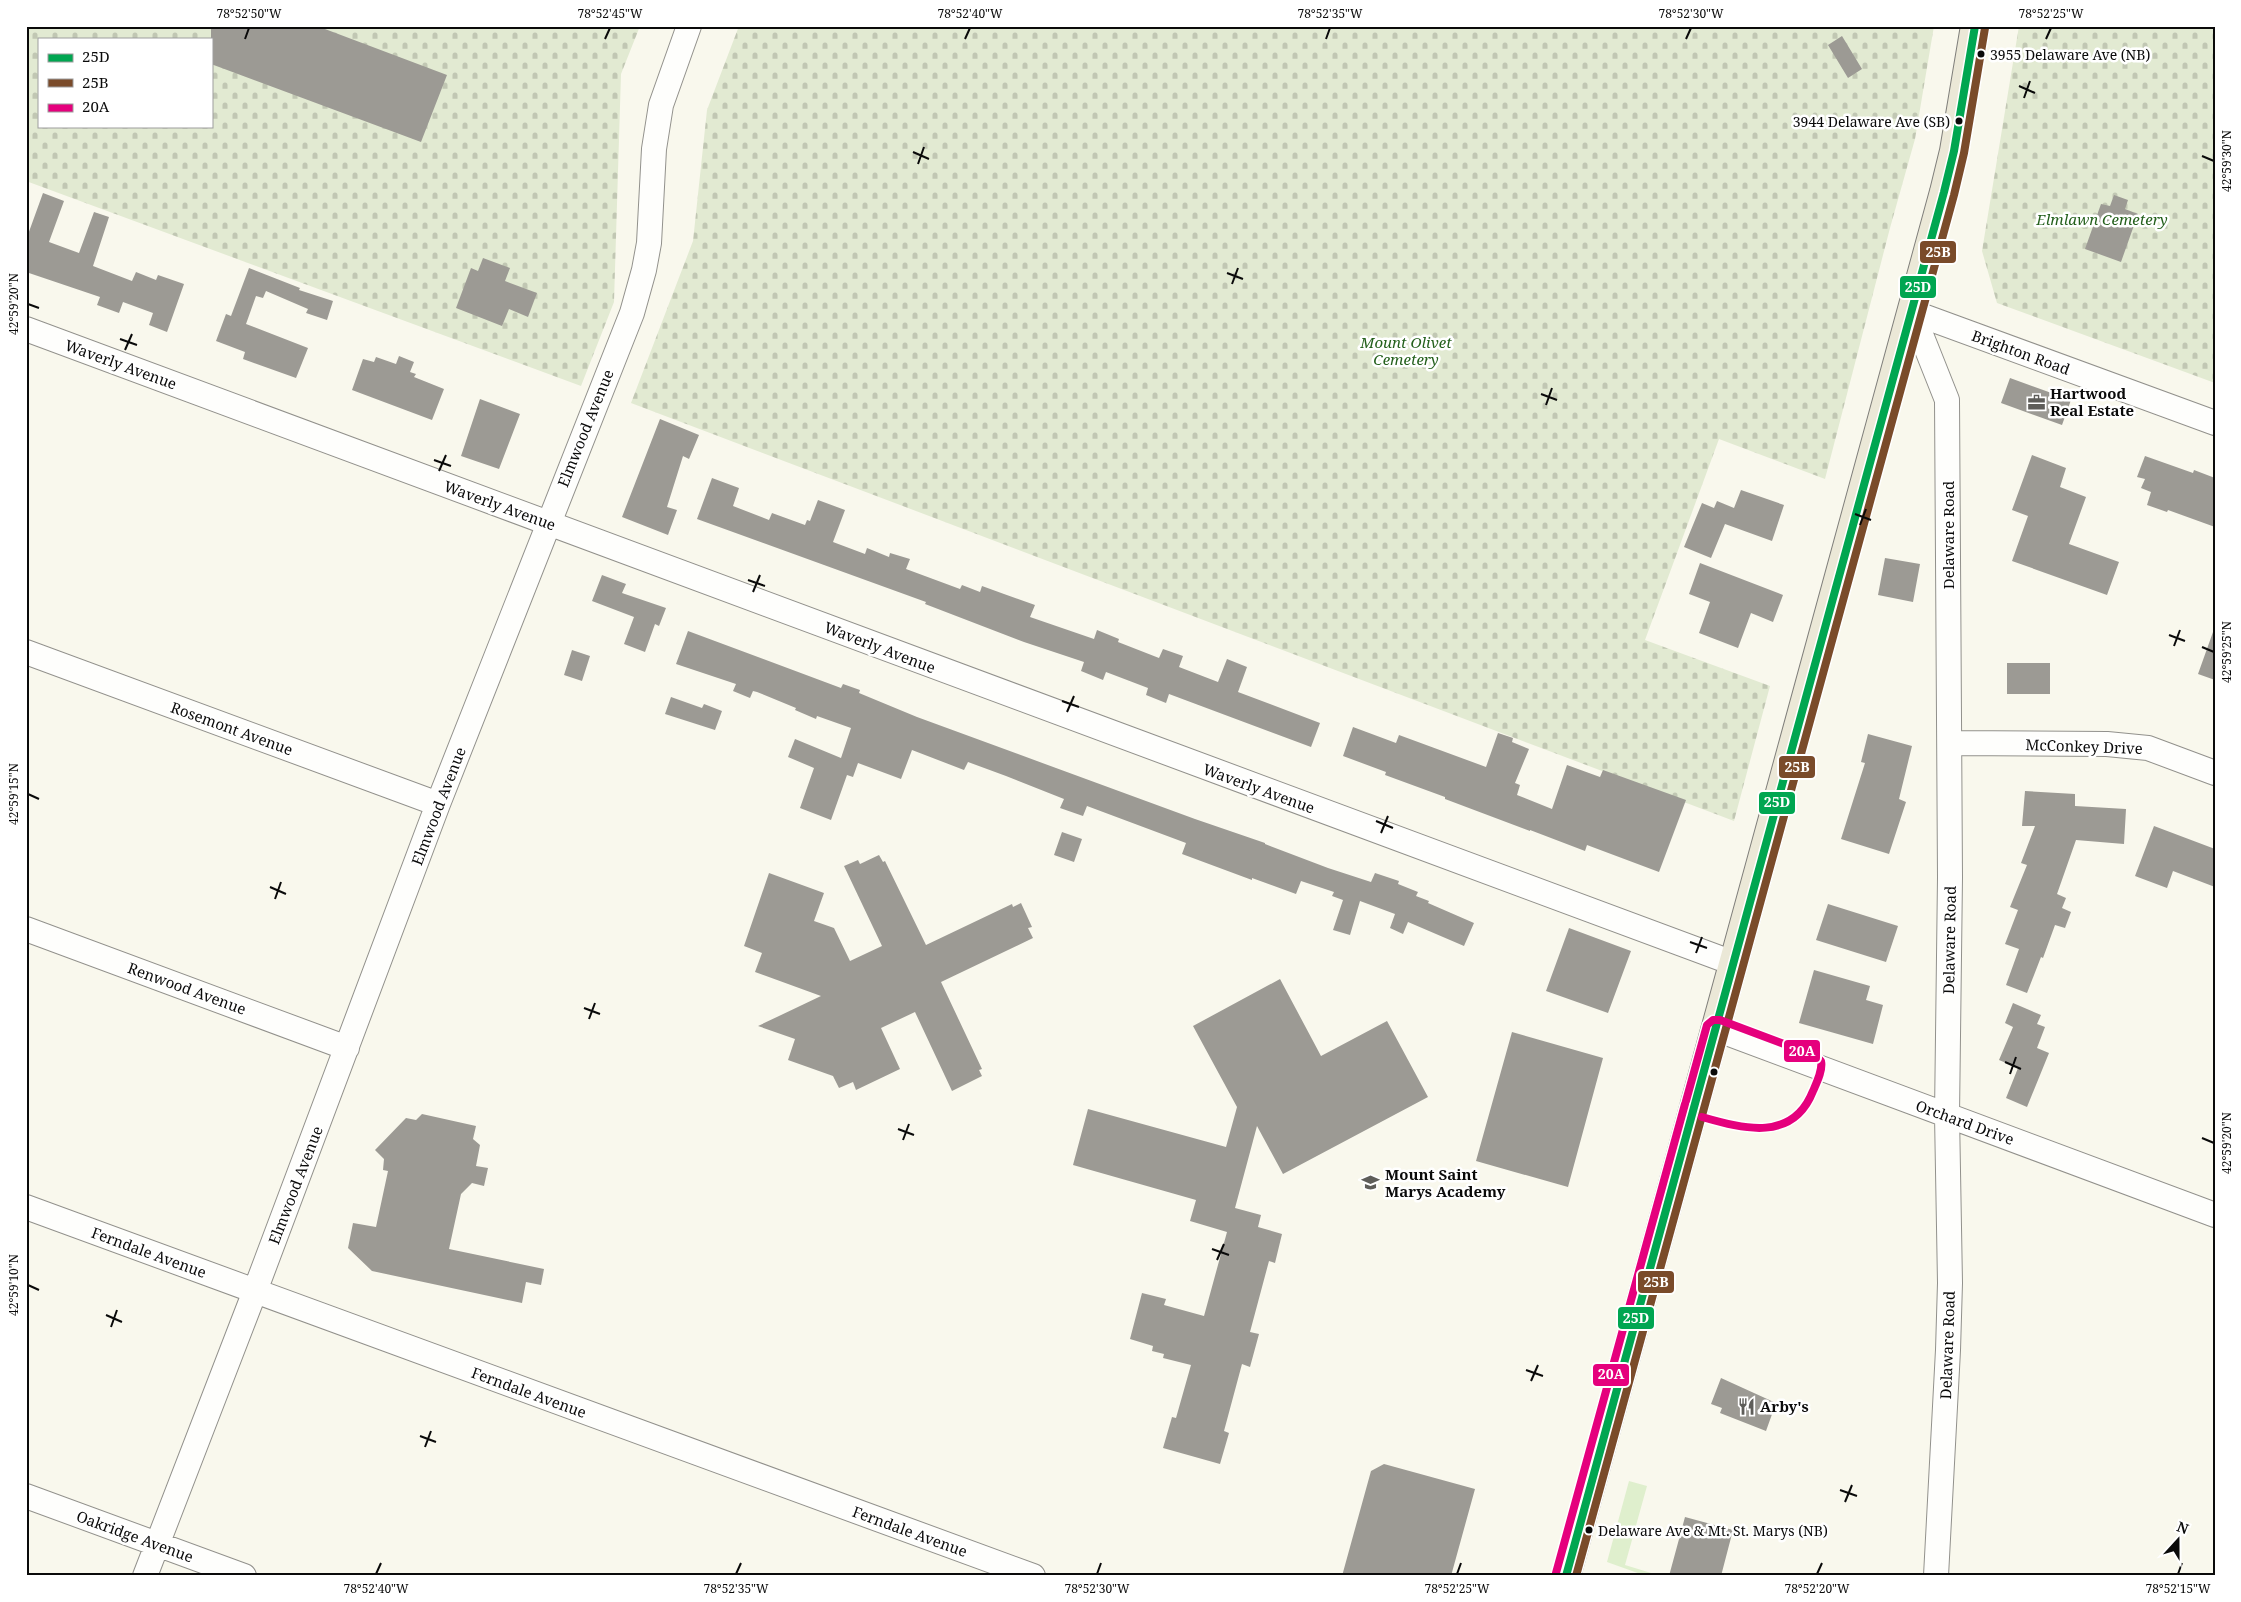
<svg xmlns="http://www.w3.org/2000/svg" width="2241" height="1602" font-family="'Noto Serif',serif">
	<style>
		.grass { fill: #dfefcd }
		.cemetery { fill: url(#cemetery-stones); fill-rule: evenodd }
		.building { fill: #9c9a94 }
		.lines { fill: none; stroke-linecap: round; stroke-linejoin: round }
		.minor-casing { stroke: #92918c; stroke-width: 26 }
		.major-casing { stroke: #7f7e7a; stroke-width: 30 }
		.minor { stroke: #fefefc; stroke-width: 24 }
		.major { stroke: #ebe8d7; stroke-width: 28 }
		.bus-1-casing { stroke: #fff; stroke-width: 11 }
		.bus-2-casing { stroke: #fff; stroke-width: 11 }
		.bus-3-casing { stroke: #fff; stroke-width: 11 }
		.bus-1 { stroke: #00a651; stroke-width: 8 }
		.bus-2 { stroke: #7a4b2a; stroke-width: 8 }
		.bus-3 { stroke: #e5007d; stroke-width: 8 }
		.ticks { fill: none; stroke: #0a0a0a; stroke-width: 2 }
		.bus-dot { fill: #0a0a0a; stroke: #fff; stroke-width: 2 }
		.labels { text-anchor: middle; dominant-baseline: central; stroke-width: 5; stroke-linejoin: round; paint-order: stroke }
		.bus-label { font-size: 14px; fill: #0a0a0a; stroke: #fff; text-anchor: start }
		.park-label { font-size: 15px; font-style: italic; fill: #24601c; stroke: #fff }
		.street-label { font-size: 15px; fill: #0a0a0a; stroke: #fff }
		.poi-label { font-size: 15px; font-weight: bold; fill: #0a0a0a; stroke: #fff; text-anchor: start }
		.line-badge { stroke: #fff; stroke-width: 2 }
		.badge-label { font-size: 14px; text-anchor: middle; font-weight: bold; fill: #fff }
		.neatline { fill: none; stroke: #0a0a0a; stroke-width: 2 }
		.ticks-label { font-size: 12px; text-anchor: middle; fill: #0a0a0a }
	</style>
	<defs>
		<pattern id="cemetery-stones" width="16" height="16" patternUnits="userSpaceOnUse" patternTransform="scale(1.25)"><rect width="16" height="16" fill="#e2ead2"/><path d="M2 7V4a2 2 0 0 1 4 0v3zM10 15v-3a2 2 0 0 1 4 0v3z" fill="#c1c7b3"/></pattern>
	</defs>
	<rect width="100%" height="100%" fill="#f9f8ed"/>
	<path class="grass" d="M 1629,1481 L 1647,1486 L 1625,1565 L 1661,1576 L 1646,1576 L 1607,1562 Z"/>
	<path class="cemetery" d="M 26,26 L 640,26 L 621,74 L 614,302 L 581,386 L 26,181 ZM 39,39 L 211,39 L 211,126 L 39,126 Z
		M 739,26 L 1934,26 L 1915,139 L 1890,228 L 1825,479 L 1719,439 L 1645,640 L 1770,686 L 1734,821 L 631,403 L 693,241 L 707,110 Z
		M 2019,26 L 2215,26 L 2215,383 L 1997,303 L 1982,251 Z"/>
	<path class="building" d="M 211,26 L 317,26 L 447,75 L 421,142 L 211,64 Z
		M 1842,36 L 1862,69 L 1848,78 L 1828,45 Z
		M 43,193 L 64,201 L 49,242 L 79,253 L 94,212 L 109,217 L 93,266 L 132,281 L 136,272 L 156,280 L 158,275 L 184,284 L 167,332 L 149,325 L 153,313 L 123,302 L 119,313 L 97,305 L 100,297 L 26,272 L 26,240 Z
		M 2114,195 L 2128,200 L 2125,209 L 2138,214 L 2121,262 L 2085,249 L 2101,204 L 2110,206 Z
		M 483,258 L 510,268 L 505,281 L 537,293 L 528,317 L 509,309 L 502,326 L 456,308 L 471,268 L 478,271 Z
		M 249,268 L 300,288 L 299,290 L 333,301 L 327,320 L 306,313 L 308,309 L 266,291 L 263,298 L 256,296 L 246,324 L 308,348 L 296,378 L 243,359 L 245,352 L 216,341 L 226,314 L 231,316 Z
		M 399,356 L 414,362 L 410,372 L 416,374 L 414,377 L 444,389 L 432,420 L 352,390 L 363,359 L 374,362 L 376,357 L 396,364 Z
		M 2010,378 L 2071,400 L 2062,425 L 2001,403 Z
		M 480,399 L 520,414 L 499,469 L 461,456 Z
		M 660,419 L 699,435 L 689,459 L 683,456 L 667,507 L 677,510 L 668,535 L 622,517 Z
		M 2032,455 L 2066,468 L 2060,487 L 2086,497 L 2069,544 L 2119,562 L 2107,595 L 2012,561 L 2028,516 L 2012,510 Z
		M 2145,456 L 2193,473 L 2194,470 L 2215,478 L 2215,527 L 2168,510 L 2167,512 L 2147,505 L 2151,492 L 2141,488 L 2145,479 L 2137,477 Z
		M 712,478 L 739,488 L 733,506 L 769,520 L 772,513 L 805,525 L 807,520 L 810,521 L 818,500 L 845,510 L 833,542 L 865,554 L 867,548 L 889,557 L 890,553 L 910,559 L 906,569 L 960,589 L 962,585 L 980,592 L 982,586 L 1004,594 L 1035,605 L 1030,617 L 1094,639 L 1097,630 L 1119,639 L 1118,642 L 1159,658 L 1163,649 L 1183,656 L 1179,667 L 1218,682 L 1227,659 L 1247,667 L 1238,692 L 1320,723 L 1311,747 L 1169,694 L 1166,703 L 1146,695 L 1148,688 L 1106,672 L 1103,680 L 1081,671 L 1084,662 L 1024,642 L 925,604 L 926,602 L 697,519 Z
		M 1741,490 L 1784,505 L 1772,541 L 1725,524 L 1711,558 L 1684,547 L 1702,503 L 1714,508 L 1717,501 L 1734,508 Z
		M 1885,558 L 1920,564 L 1913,602 L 1878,595 Z
		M 1700,563 L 1783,595 L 1773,622 L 1751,613 L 1738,648 L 1699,633 L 1710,602 L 1689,594 Z
		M 602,575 L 626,584 L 622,593 L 666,608 L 659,626 L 655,624 L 645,652 L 624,644 L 634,617 L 592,601 Z
		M 688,631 L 841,688 L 843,684 L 860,690 L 859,693 L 917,717 L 1195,819 L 1265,843 L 1265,844 L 1328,868 L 1371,882 L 1375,873 L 1399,881 L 1398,884 L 1418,892 L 1416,896 L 1429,901 L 1428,903 L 1474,923 L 1464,946 L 1408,922 L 1403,934 L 1390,928 L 1395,914 L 1360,901 L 1350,935 L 1333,930 L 1343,900 L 1332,896 L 1334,892 L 1301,881 L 1296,894 L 1252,878 L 1252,880 L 1182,854 L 1186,843 L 1087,806 L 1083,816 L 1060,808 L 1064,799 L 1006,776 L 968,762 L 964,770 L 912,750 L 901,779 L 858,763 L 853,777 L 847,775 L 831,820 L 800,808 L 814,768 L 788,757 L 795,739 L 841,758 L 851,728 L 817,716 L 816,719 L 795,710 L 796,708 L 757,692 L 753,691 L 750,698 L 733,691 L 736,684 L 676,664 Z
		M 2213,632 L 2215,632 L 2215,680 L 2198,674 Z
		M 572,650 L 590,656 L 582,681 L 564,675 Z
		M 2007,663 L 2050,663 L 2050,694 L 2007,694 Z
		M 671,697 L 702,708 L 704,704 L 722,711 L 715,730 L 665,714 Z
		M 1353,727 L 1396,743 L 1399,735 L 1486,767 L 1498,733 L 1513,738 L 1512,742 L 1529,749 L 1515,783 L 1520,785 L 1517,795 L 1552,809 L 1567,765 L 1600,777 L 1603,770 L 1686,800 L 1659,872 L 1587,845 L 1585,851 L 1530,830 L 1530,831 L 1445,799 L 1445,797 L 1385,775 L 1386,772 L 1343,756 Z
		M 1868,734 L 1912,746 L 1899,799 L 1906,802 L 1889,854 L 1841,839 L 1865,763 L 1861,762 Z
		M 2025,791 L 2075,794 L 2075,806 L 2126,809 L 2124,844 L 2076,840 L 2057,894 L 2066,898 L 2062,908 L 2071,912 L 2065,928 L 2055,925 L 2043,958 L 2041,957 L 2027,993 L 2006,985 L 2019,949 L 2005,944 L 2018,910 L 2010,907 L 2027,865 L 2021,863 L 2035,826 L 2022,826 Z
		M 2154,826 L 2215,849 L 2215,887 L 2173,871 L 2167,888 L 2135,876 Z
		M 1062,832 L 1082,839 L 1074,862 L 1054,855 Z
		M 879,855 L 883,862 L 885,861 L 926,945 L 1012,904 L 1013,907 L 1021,903 L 1032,927 L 1028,928 L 1033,938 L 941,982 L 982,1069 L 979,1070 L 982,1076 L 952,1091 L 915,1012 L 881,1028 L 900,1069 L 856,1090 L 853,1082 L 839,1088 L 833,1076 L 788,1060 L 795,1039 L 758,1026 L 821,996 L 755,972 L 762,953 L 744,946 L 769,873 L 824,893 L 814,921 L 834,928 L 850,961 L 882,946 L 844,866 L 858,860 L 860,864 Z
		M 1828,904 L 1898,926 L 1886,962 L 1816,940 Z
		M 1569,928 L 1631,951 L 1608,1013 L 1546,991 Z
		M 1814,970 L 1870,986 L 1866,1000 L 1883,1005 L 1873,1044 L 1799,1023 Z
		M 1280,979 L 1321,1056 L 1387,1021 L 1428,1097 L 1283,1174 L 1257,1126 L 1235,1208 L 1261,1215 L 1258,1227 L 1282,1234 L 1275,1263 L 1269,1261 L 1250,1332 L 1259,1334 L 1250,1367 L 1242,1364 L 1224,1431 L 1229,1433 L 1220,1464 L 1163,1448 L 1172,1417 L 1176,1418 L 1191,1365 L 1163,1358 L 1164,1354 L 1152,1351 L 1153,1346 L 1130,1339 L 1142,1293 L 1166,1299 L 1164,1305 L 1204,1316 L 1227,1232 L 1190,1221 L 1196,1200 L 1073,1165 L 1088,1109 L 1226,1147 L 1237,1107 L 1193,1026 Z
		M 2013,1003 L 2041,1015 L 2037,1024 L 2045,1027 L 2037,1048 L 2049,1053 L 2027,1107 L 2006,1098 L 2018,1068 L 1999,1060 L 2013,1027 L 2005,1023 Z
		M 1512,1032 L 1603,1058 L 1568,1187 L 1476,1161 Z
		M 422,1114 L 476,1126 L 473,1139 L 480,1145 L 476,1166 L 488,1168 L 484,1186 L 472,1183 L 461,1194 L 449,1249 L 544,1269 L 541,1285 L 526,1282 L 522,1303 L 372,1271 L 348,1248 L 353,1223 L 376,1227 L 388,1171 L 383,1170 L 384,1159 L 375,1150 L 406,1118 L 416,1120 Z
		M 1721,1378 L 1776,1403 L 1766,1431 L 1720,1413 L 1722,1408 L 1711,1404 Z
		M 1384,1464 L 1475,1489 L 1451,1576 L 1342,1576 L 1371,1471 Z
		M 1685,1517 L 1733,1530 L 1721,1576 L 1669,1576 Z"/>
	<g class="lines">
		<defs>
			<path id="minor" d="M 1912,312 L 1947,400 L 1950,877 L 1947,1115 L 1950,1283 L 1948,1350 L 1936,1576
				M 1912,312 L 2215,423
				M 26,329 L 1733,963
				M 26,652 L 438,804
				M 1950,743 L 2107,744 L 2148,748 L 2215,773
				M 26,929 L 347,1048
				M 1716,1029 L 2215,1215
				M 26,1207 L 1033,1576
				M 26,1496 L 244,1576
				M 145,1576 L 255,1291 L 438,804 L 632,313 L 644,270 L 649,243 L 654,149 L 661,105 L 689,26"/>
			<path id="major" d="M 1566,1576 L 1944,192 L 1954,151 L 1975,26"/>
		</defs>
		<use href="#minor" class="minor-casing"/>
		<use href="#major" class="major-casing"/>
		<use href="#minor" class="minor"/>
		<use href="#major" class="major"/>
		<defs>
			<path id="bus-1" d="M 1566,1576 L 1944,192 L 1954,151 L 1975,26"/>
			<path id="bus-2" d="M 1576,1576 L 1954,195 L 1964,153 L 1985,28"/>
			<path id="bus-3" d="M 1686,1101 L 1707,1025 L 1713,1020 L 1720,1020 L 1816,1056 L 1821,1061 C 1823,1070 1817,1082 1813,1091 C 1793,1142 1744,1129 1702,1117
				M 1556,1573 L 1685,1104"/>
		</defs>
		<use href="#bus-1" class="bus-1-casing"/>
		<use href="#bus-2" class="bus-2-casing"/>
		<use href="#bus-3" class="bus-3-casing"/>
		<use href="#bus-1" class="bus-1"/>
		<use href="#bus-2" class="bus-2"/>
		<use href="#bus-3" class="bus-3"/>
	</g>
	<path class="ticks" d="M 245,39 L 249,28M 605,39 L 610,28M 965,39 L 970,28M 1326,39 L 1330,28M 1686,39 L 1691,28M 2046,39 L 2051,28M 2019,86 L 2035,93M 2024,98 L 2030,81M 913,152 L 929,159M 2202,156 L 2214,161M 918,164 L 924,147M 1227,273 L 1243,279M 1232,284 L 1238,268M 28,304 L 39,308M 120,339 L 137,345M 125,350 L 132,334M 1541,394 L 1557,400M 1546,405 L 1552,388M 434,460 L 451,466M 439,471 L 446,455M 1855,514 L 1871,520M 1860,525 L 1866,509M 748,580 L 765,586M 753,592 L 760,575M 2169,635 L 2185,641M 2174,646 L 2180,630M 2202,647 L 2214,652M 1062,701 L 1079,707M 1067,712 L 1074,696M 28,794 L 39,799M 1376,821 L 1393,828M 1381,833 L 1388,816M 270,887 L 286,894M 275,899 L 281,882M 1690,942 L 1707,948M 1696,953 L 1702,937M 584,1008 L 600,1014M 589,1019 L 595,1003M 2005,1062 L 2021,1069M 2010,1074 L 2016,1057M 898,1129 L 914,1135M 2202,1138 L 2214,1143M 903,1140 L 909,1124M 1212,1249 L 1229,1255M 1217,1260 L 1224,1244M 28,1285 L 39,1290M 106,1315 L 122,1322M 111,1327 L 117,1310M 1526,1370 L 1543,1376M 1531,1381 L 1538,1365M 420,1436 L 436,1442M 425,1447 L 431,1431M 1840,1490 L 1857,1496M 1845,1502 L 1852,1485M 376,1574 L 381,1563M 736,1574 L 741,1563M 1097,1574 L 1101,1563M 1457,1574 L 1461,1563M 1817,1574 L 1822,1563M 2178,1574 L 2182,1563"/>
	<defs>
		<symbol id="office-bare" viewBox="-9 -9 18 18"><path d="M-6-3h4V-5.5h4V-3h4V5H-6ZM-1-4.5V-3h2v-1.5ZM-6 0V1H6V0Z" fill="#5e5d59" stroke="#fff" stroke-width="2.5" paint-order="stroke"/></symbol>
		<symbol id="school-bare" viewBox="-9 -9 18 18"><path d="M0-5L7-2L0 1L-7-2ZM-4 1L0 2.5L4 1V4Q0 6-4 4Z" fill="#5e5d59" stroke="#fff" stroke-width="2.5" paint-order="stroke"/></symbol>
		<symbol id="restaurant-bare" viewBox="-9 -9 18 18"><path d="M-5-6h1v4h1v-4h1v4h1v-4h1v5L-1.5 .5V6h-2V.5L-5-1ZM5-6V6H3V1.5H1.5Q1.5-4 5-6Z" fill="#5e5d59" stroke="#fff" stroke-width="2.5" paint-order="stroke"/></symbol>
	</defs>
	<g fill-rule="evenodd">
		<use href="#office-bare" x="2024" y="390" width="25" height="25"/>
		<use href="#school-bare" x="1358" y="1170" width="25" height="25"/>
		<use href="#restaurant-bare" x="1734" y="1394" width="25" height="25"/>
	</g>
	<g class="bus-dot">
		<circle cx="1981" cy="54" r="4.5"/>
		<circle cx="1959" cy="121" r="4.5"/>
		<circle cx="1714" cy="1072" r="4.5"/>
		<circle cx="1589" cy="1530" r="4.5"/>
	</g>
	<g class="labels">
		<g class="bus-label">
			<text x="1990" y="54">3955 Delaware Ave (NB)</text>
			<text x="1950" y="121" text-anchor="end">3944 Delaware Ave (SB)</text>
			<text x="1598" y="1530">Delaware Ave &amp; Mt. St. Marys (NB)</text>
		</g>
		<g class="park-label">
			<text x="2102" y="219">Elmlawn Cemetery</text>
			<text x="1406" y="342">Mount Olivet<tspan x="1406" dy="17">Cemetery</tspan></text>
		</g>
		<g class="street-label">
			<text transform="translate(2021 352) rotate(20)">Brighton Road</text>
			<text transform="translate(121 364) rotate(20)">Waverly Avenue</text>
			<text transform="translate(585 428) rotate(-68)">Elmwood Avenue</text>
			<text transform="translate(500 505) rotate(20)">Waverly Avenue</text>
			<text transform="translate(1948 535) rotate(-90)">Delaware Road</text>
			<text transform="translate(880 647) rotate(21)">Waverly Avenue</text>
			<text transform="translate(232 728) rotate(20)">Rosemont Avenue</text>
			<text transform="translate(2084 746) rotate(2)">McConkey Drive</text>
			<text transform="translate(1259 788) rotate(20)">Waverly Avenue</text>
			<text transform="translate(438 806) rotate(-69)">Elmwood Avenue</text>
			<text transform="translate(1949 940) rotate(-89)">Delaware Road</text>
			<text transform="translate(187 988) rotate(20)">Renwood Avenue</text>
			<text transform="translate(1965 1122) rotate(20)">Orchard Drive</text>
			<text transform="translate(295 1185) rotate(-69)">Elmwood Avenue</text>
			<text transform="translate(149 1252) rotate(20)">Ferndale Avenue</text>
			<text transform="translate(1947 1345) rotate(-88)">Delaware Road</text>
			<text transform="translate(529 1392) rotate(20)">Ferndale Avenue</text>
			<text transform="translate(910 1531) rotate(20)">Ferndale Avenue</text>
			<text transform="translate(135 1536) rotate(20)">Oakridge Avenue</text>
		</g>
		<g class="poi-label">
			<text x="2050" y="393">Hartwood<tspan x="2050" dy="17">Real Estate</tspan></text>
			<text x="1385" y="1174">Mount Saint<tspan x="1385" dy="17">Marys Academy</tspan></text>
			<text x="1760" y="1406">Arby's</text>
		</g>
	</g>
	<g class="line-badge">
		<rect x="1919" y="240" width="38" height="24" rx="5" fill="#7a4b2a"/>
		<rect x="1899" y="275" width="38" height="24" rx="5" fill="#00a651"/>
		<rect x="1778" y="755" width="38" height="24" rx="5" fill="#7a4b2a"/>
		<rect x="1758" y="791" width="38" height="24" rx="5" fill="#00a651"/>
		<rect x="1783" y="1039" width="38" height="24" rx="5" fill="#e5007d"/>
		<rect x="1637" y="1270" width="38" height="24" rx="5" fill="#7a4b2a"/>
		<rect x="1617" y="1306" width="38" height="24" rx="5" fill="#00a651"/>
		<rect x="1592" y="1363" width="38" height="24" rx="5" fill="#e5007d"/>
	</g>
	<g class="badge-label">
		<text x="1938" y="257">25B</text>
		<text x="1918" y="292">25D</text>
		<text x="1797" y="772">25B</text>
		<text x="1777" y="807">25D</text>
		<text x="1802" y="1056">20A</text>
		<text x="1656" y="1287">25B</text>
		<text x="1636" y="1323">25D</text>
		<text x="1611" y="1379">20A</text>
	</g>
	<rect width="2241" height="1602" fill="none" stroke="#ffffff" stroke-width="55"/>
	<rect x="38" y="38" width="175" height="90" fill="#ffffff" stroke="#9d9d9d"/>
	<rect x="48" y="54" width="25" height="8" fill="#00a651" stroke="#9d9d9d"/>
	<text x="82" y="62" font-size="15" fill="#0a0a0a">25D</text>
	<rect x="48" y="79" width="25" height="8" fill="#7a4b2a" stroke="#9d9d9d"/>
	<text x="82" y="88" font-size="15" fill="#0a0a0a">25B</text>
	<rect x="48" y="104" width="25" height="8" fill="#e5007d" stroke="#9d9d9d"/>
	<text x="82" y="112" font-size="15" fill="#0a0a0a">20A</text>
	<g transform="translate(2178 1540) rotate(21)" stroke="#ffffff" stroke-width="4" paint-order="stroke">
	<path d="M0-4L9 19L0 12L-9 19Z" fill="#0a0a0a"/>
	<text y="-8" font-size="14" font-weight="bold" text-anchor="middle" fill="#0a0a0a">N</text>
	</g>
	<rect x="28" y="28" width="2186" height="1546" class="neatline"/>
	<g class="ticks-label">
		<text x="249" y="18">78°52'50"W</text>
		<text x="610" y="18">78°52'45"W</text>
		<text x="970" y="18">78°52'40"W</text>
		<text x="1330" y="18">78°52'35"W</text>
		<text x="1691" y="18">78°52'30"W</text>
		<text x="2051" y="18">78°52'25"W</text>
		<text transform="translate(2227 161) rotate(-90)" y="4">42°59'30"N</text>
		<text transform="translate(14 304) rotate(-90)" y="4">42°59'20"N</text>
		<text transform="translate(2227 652) rotate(-90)" y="4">42°59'25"N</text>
		<text transform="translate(14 794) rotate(-90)" y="4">42°59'15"N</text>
		<text transform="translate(2227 1143) rotate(-90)" y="4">42°59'20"N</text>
		<text transform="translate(14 1285) rotate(-90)" y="4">42°59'10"N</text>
		<text x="376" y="1593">78°52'40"W</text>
		<text x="736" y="1593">78°52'35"W</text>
		<text x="1097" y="1593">78°52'30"W</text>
		<text x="1457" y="1593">78°52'25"W</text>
		<text x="1817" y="1593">78°52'20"W</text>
		<text x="2178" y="1593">78°52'15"W</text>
	</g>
</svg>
